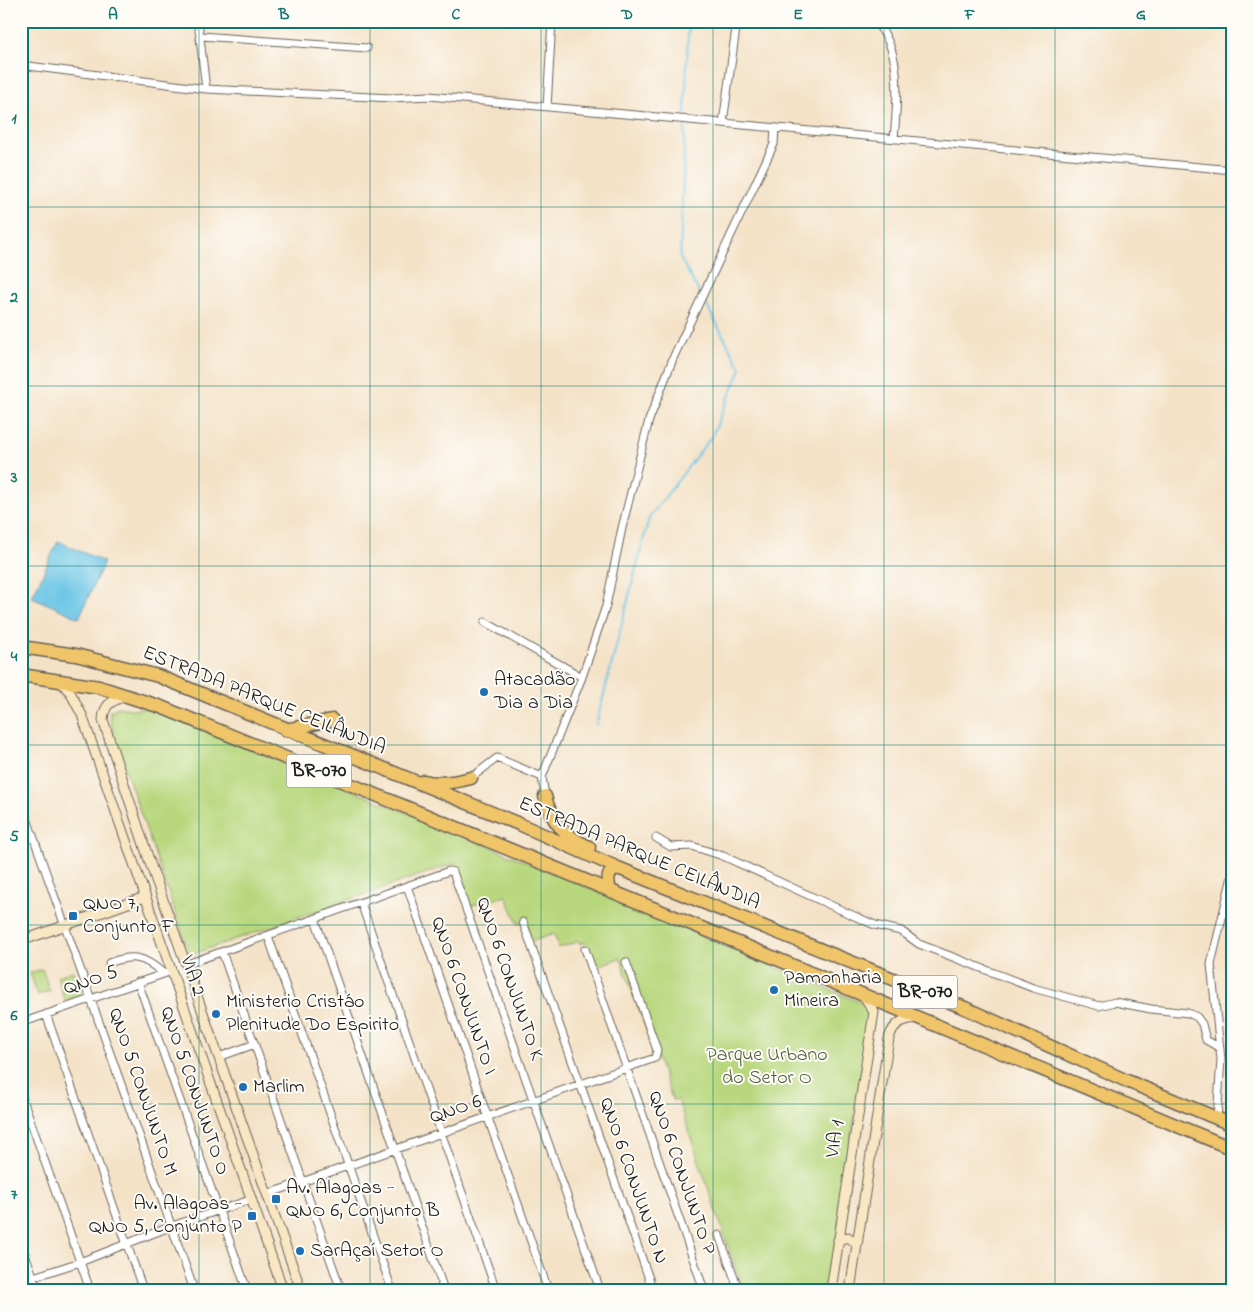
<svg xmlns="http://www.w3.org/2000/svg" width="1254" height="1311" font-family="'Indie Flower',sans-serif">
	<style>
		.green { fill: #b8d77d; stroke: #6a7a4c }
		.water { fill: #67c4e5; stroke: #427080 }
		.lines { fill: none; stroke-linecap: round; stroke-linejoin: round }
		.stream { stroke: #67c4e5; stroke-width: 2 }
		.street-casing { stroke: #686158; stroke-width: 9 }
		.secondary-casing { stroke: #686158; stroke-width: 11 }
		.highway-casing { stroke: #686158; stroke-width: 15 }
		.street { stroke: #fff; stroke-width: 7 }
		.secondary { stroke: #f9e7c3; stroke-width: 9 }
		.highway { stroke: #f0c469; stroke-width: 12 }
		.grid { fill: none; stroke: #0f766e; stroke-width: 1; stroke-opacity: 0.55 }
		.poi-dot { fill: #1f6fb2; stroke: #fdfcf7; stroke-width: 2 }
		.labels { text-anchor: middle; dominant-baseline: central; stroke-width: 4; stroke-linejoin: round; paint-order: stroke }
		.shield { fill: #fdfcf7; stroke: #605f5e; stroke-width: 1 }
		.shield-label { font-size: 19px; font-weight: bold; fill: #1c1c1c }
		.poi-label { font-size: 20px; fill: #1c1c1c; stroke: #fdfcf7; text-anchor: start }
		.street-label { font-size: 20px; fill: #1c1c1c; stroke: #fdfcf7 }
		.park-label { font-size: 20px; fill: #535d3e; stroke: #fdfcf7 }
		.neatline { fill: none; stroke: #0f766e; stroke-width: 2 }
		.grid-label { font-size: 16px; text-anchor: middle; font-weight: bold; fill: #0f766e }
	</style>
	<rect width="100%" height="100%" fill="#fdfcf7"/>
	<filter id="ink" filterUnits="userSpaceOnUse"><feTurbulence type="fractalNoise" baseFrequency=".02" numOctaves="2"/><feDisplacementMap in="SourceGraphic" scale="10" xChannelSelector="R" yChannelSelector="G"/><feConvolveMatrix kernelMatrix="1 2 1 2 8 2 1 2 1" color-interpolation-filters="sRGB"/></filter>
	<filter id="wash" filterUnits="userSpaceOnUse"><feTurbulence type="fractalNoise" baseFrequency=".0096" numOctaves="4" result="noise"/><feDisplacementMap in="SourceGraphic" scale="20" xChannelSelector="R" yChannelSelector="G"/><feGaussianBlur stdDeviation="1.12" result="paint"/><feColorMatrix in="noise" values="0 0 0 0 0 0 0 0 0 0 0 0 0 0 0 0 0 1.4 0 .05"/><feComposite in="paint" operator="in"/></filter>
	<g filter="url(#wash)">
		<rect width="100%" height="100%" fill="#f4e2c7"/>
		<path class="green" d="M 118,707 L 138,710 L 139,708 L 150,708 L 474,840 L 866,1005 L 870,1011 L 829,1290 L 743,1290 L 678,1100 L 673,1101 L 620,958 L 595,967 L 585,942 L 580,944 L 579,941 L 559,948 L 554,934 L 533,941 L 525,921 L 518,924 L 506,896 L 469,906 L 455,863 L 190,955 L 116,743 L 110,719 L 110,711 Z
			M 42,969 L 50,991 L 38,995 L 30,973 Z
			M 73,971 L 82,996 L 65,1001 L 57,976 Z"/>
		<path class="water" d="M 58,541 L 104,562 L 79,618 L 32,597 Z"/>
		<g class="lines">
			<path class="stream" d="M 685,115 L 688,33 L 690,21
				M 685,125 L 680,258 L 699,292
				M 596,725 L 649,518 L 712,436 L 741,369 L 705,302"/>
		</g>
	</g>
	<g filter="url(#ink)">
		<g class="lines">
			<defs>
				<path id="street" d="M 198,21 L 206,89
					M 874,21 C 904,49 897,102 894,139
					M 201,36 L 367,48
					M 21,65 L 206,89 L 392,98 L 429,96 L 1233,170
					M 547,107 L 552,21
					M 723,123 L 737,21
					M 485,622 L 582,677
					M 471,778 L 497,758 L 542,777
					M 545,796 L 542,777 L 582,677 L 606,606 L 622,528 L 649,420 L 674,356 L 774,144 L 775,128
					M 21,802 L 194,1290
					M 656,838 L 671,847 L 692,846 L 723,856 L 852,915 L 875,925 L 901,931 L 919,944 L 1033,988 L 1099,1006 L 1115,1002 L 1151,1009 L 1188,1013 L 1197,1017 L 1202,1024 L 1206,1040 L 1220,1048
					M 407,886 L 548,1290
					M 361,903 L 496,1290
					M 315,919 L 444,1290
					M 523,922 L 653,1290
					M 268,936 L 392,1290
					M 585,949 L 704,1290
					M 222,952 L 341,1290
					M 109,963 C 133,954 143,956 163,973
					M 187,964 L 449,871 L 453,872 L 600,1290
					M 138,982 L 247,1290
					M 46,1014 L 143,1290
					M 21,1023 L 172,971
					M 219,1057 L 255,1044
					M 21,1094 L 90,1290
					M 1217,1119 L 1221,1059 L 1211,964 L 1233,872
					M 268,1194 L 655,1058 L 657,1050 L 626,962
					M 719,1235 L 738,1288
					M 21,1243 L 38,1290
					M 21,1281 L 80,1262 L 172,1226 L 250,1200"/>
				<path id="secondary" d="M 59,680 L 70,692 L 82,715 L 283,1290
					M 126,696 C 111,701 104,704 103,720 L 150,863 L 301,1290
					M 21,941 L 145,897
					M 838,1240 L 848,1237 L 857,1244
					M 831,1290 L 874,1012 L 864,996
					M 850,1290 L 889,1038 C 894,1023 901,1020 916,1018"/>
				<path id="highway" d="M 21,647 L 76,655 L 158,676 L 519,824 L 618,868 L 965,1008 L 1127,1081 L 1233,1125
					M 21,675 L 99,687 L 161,707 L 765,954 L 1233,1149
					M 285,730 L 332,720
					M 424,781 C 439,785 456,782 471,778
					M 545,796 C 551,822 565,836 589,847
					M 610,890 C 607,879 607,872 618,868"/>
			</defs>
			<use href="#street" class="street-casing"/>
			<use href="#secondary" class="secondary-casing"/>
			<use href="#highway" class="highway-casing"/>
			<use href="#street" class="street"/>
			<use href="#secondary" class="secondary"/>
			<use href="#highway" class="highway"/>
		</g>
	</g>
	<path class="grid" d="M 199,21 L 199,1290M 370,21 L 370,1290M 541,21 L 541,1290M 713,21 L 713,1290M 884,21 L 884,1290M 1055,21 L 1055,1290M 21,207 L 1233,207M 21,386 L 1233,386M 21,566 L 1233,566M 21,745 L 1233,745M 21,925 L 1233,925M 21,1104 L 1233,1104"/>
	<g class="poi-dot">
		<circle cx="484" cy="692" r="5"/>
		<rect x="68" y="911" width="10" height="10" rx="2.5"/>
		<circle cx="774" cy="990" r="5"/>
		<circle cx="216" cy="1014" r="5"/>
		<circle cx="243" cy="1087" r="5"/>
		<rect x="271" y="1194" width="10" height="10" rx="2.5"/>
		<rect x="247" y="1211" width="10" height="10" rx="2.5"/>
		<circle cx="300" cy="1251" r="5"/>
	</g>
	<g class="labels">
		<g class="shield">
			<rect x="286.5" y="754.5" width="65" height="33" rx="4"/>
			<rect x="892.5" y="975.5" width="65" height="33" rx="4"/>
		</g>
		<g class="shield-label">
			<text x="319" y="771">BR-070</text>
			<text x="925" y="992">BR-070</text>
		</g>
		<g class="poi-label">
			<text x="494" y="680">Atacadão<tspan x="494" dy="23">Dia a Dia</tspan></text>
			<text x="83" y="904">QNO 7,<tspan x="83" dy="23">Conjunto F</tspan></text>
			<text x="784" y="978">Pamonharia<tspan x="784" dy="23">Mineira</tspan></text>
			<text x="226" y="1002">Ministerio Cristáo<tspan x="226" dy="23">Plenitude Do Espirito</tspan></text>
			<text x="253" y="1087">Marlim</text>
			<text x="286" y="1188">Av. Alagoas -<tspan x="286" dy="23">QNO 6, Conjunto B</tspan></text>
			<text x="242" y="1204" text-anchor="end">Av. Alagoas -<tspan x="242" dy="23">QNO 5, Conjunto P</tspan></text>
			<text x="310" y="1251">SarAçaí Setor O</text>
		</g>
		<g class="street-label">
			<text transform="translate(264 701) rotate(22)">ESTRADA PARQUE CEILÂNDIA</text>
			<text transform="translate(639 854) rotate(23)">ESTRADA PARQUE CEILÂNDIA</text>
			<text transform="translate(192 976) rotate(71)">VIA 2</text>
			<text transform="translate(509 979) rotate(71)">QNO 6 CONJUNTO K</text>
			<text transform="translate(91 981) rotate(-19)">QNO 5</text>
			<text transform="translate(463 996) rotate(71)">QNO 6 CONJUNTO I</text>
			<text transform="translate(194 1091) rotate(71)">QNO 5 CONJUNTO O</text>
			<text transform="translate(142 1092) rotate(71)">QNO 5 CONJUNTO M</text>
			<text transform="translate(456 1110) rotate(-19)">QNO 6</text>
			<text transform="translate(836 1139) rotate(-81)">VIA 1</text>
			<text transform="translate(681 1173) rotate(71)">QNO 6 CONJUNTO P</text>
			<text transform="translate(633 1181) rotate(71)">QNO 6 CONJUNTO N</text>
		</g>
		<g class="park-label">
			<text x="767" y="1055">Parque Urbano<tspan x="767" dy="23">do Setor O</tspan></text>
		</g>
	</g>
	<rect width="1254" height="1311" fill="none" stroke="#fdfcf7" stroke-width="55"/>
	<rect x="28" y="28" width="1198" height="1256" class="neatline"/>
	<g class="grid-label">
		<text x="113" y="19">A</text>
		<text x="284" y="19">B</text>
		<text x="456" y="19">C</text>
		<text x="627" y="19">D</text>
		<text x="798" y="19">E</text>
		<text x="970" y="19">F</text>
		<text x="1141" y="19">G</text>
		<text x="14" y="123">1</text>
		<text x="14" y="302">2</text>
		<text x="14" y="482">3</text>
		<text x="14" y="661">4</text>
		<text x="14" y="841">5</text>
		<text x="14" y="1020">6</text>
		<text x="14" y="1199">7</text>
	</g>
</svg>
